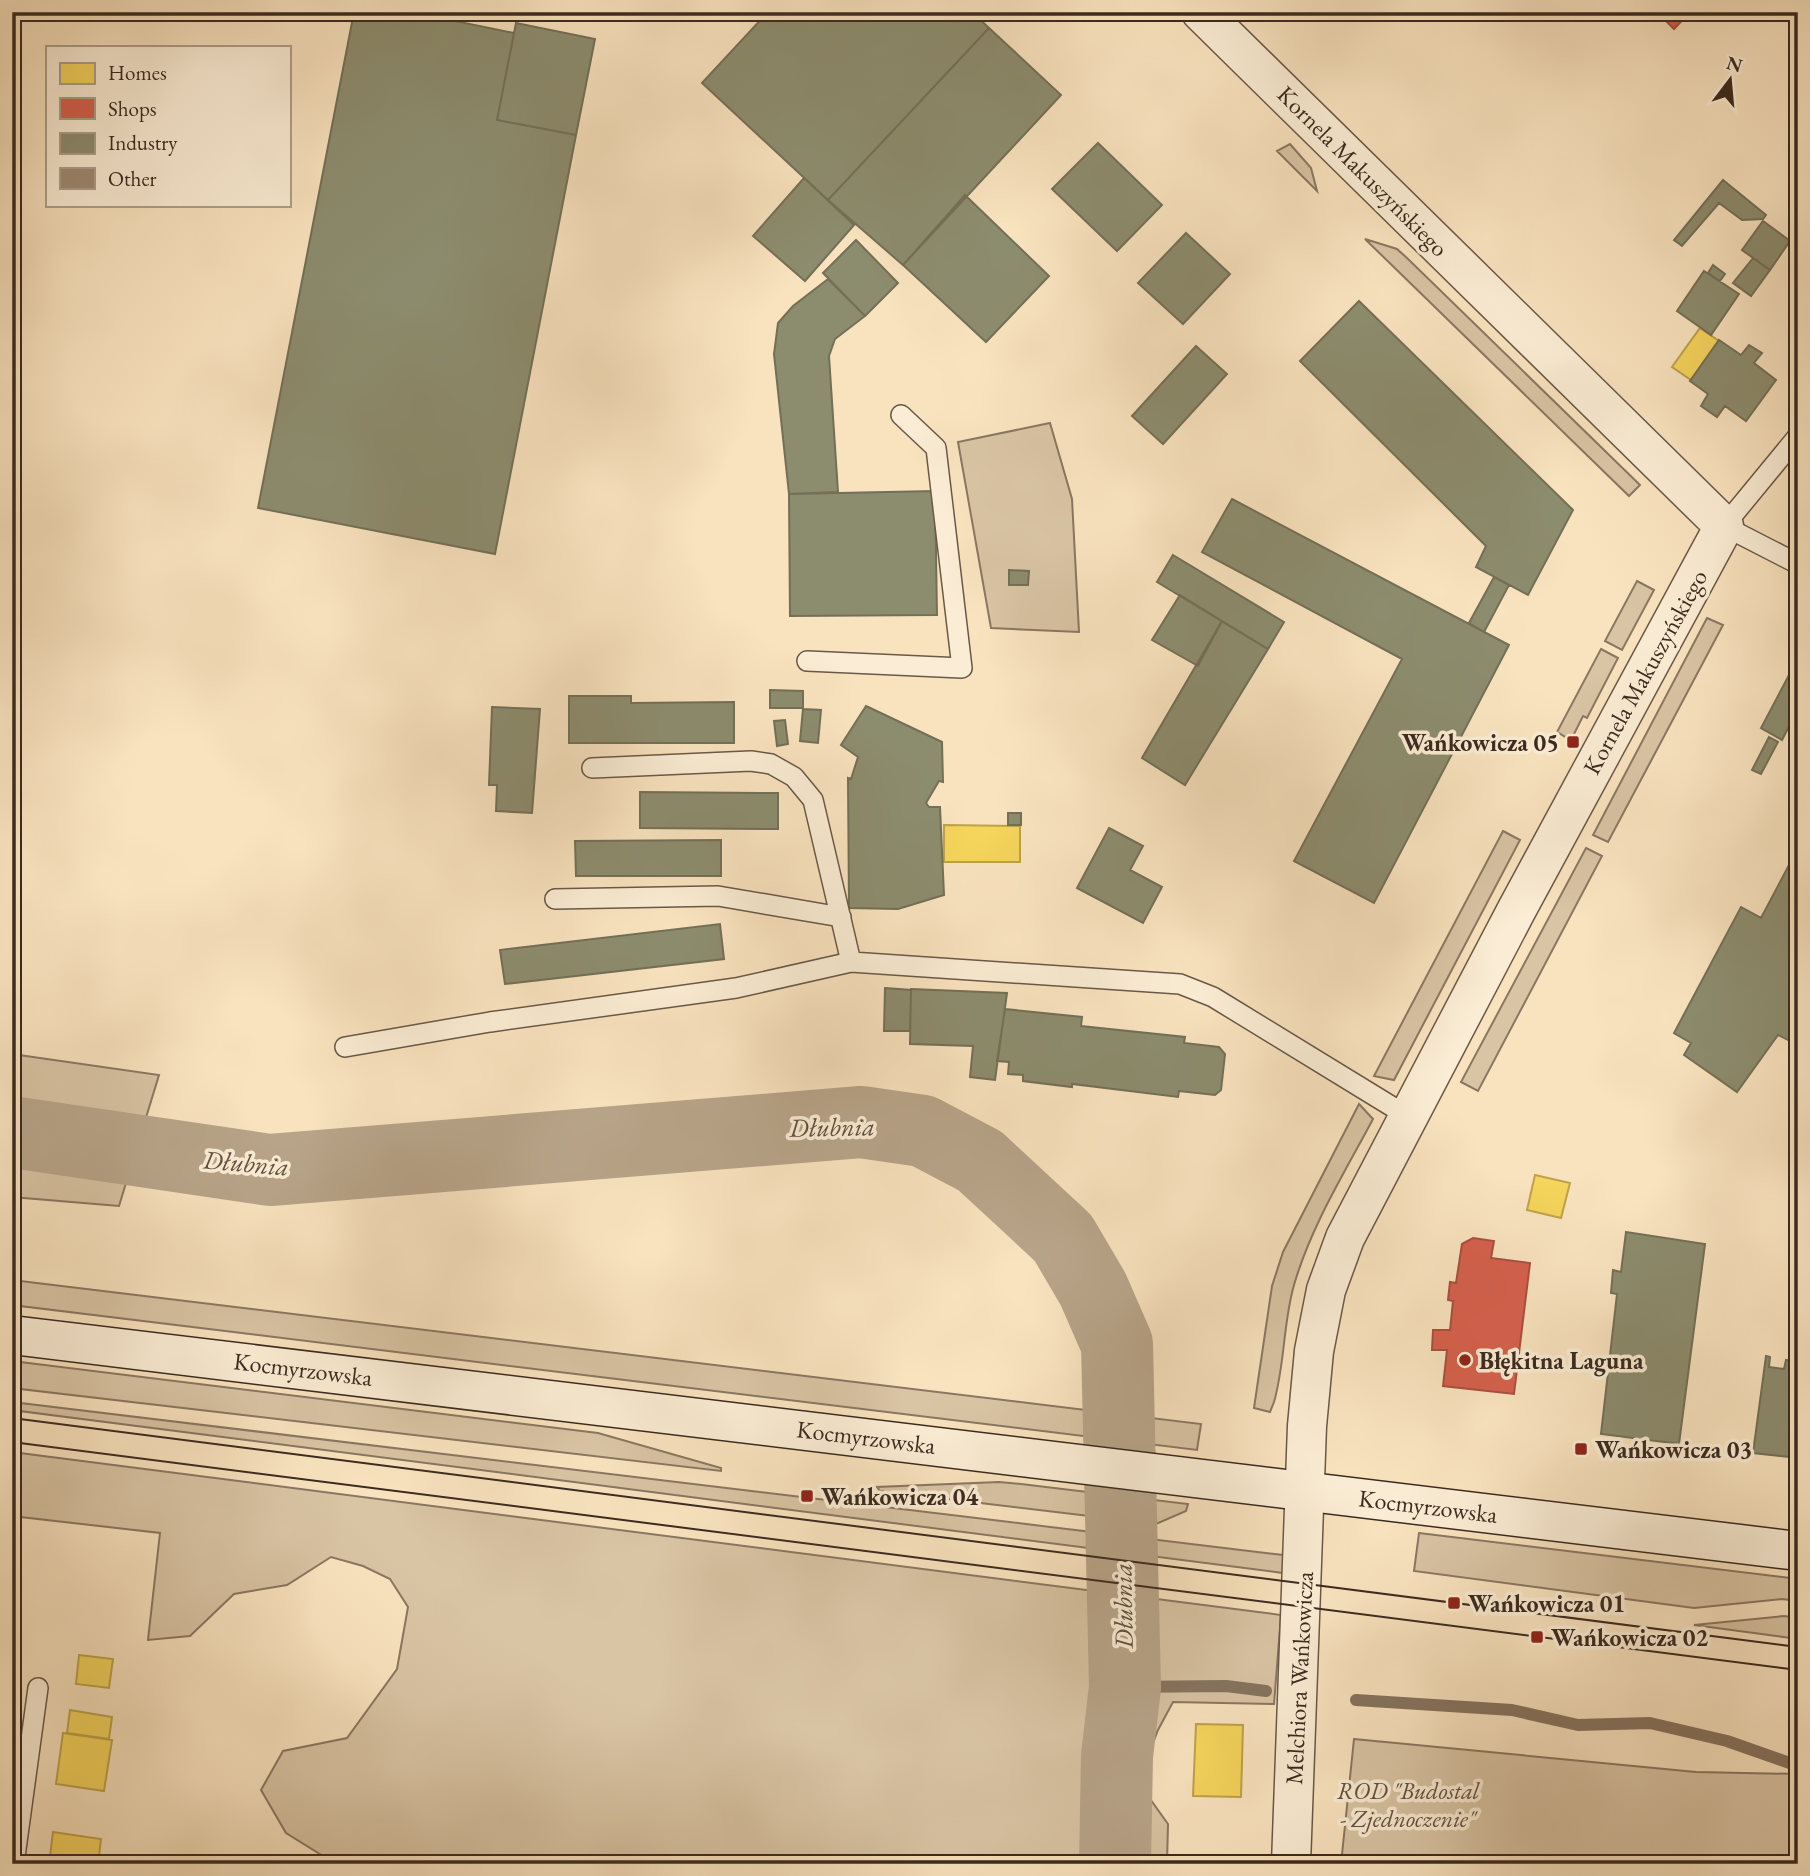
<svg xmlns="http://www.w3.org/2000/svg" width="1810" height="1876" font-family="'EB Garamond',serif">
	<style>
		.green { fill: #d9c4a4; stroke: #8a7762; stroke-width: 2 }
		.homes { fill: #f6d55c; stroke: #bea24a; stroke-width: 2 }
		.shops { fill: #d6604d; stroke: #a85040; stroke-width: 2 }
		.industry { fill: #8c8c6e; stroke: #746f57; stroke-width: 2 }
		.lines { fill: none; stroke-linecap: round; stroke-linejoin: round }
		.stream { stroke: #86735f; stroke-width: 12 }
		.river { stroke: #b8a489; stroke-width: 72 }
		.building { fill: #9e8a73; stroke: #3b2a20; stroke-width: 2 }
		.lane-casing { stroke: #6a5848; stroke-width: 22 }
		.street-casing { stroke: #6a5848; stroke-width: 41 }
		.secondary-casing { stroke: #3b2a20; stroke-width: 41 }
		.lane { stroke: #fbedd5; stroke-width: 19 }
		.street { stroke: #fbedd5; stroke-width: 38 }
		.secondary { stroke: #fbedd5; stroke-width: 38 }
		.tram { stroke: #3b2a20; stroke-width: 2 }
		.poi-dot { fill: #8f2418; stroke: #fbedd5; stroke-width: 2.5 }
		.labels { text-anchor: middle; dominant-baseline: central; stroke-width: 7; stroke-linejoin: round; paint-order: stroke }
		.street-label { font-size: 24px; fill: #3b2a20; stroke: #fbedd5 }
		.poi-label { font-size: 24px; font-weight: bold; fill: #3b2a20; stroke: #fbedd5; text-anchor: start }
		.park-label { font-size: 24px; font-style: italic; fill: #625041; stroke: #fbedd5 }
		.water-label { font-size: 26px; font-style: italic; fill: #604f40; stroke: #fbedd5 }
	</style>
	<rect width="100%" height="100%" fill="#f9e3bf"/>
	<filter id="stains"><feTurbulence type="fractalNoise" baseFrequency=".00286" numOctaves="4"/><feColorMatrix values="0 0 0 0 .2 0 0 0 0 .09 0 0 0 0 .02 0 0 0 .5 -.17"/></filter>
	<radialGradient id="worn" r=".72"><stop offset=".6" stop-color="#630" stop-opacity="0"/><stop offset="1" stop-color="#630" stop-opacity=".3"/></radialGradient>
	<path class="green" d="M 1290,144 L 1311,168 L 1317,191 L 1277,151 Z
		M 1365,239 L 1397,249 L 1407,258 L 1640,485 L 1629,496 Z
		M 1050,423 L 1072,499 L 1079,632 L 991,628 L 958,442 Z
		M 1637,581 L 1654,590 L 1622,650 L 1605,641 Z
		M 1707,618 L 1723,625 L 1608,842 L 1593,835 Z
		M 1601,649 L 1618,658 L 1587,718 L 1583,716 L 1571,740 L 1557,732 Z
		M 1503,831 L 1520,840 L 1394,1080 L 1374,1076 Z
		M 1586,848 L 1602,856 L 1478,1091 L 1461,1082 Z
		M 12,1054 L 159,1075 L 119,1206 L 12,1197 Z
		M 1359,1104 L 1373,1119 C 1345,1172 1311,1226 1294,1285 C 1283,1323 1285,1364 1274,1402 L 1270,1412 L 1254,1408 L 1272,1286 L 1283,1252 Z
		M 12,1280 L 1201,1424 L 1197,1450 L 12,1305 Z
		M 12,1361 L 598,1433 L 721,1468 L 721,1471 L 12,1388 Z
		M 12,1402 L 1283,1555 L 1283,1573 L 12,1410 Z
		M 12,1452 L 1281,1615 L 1274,1704 L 1173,1702 L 1158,1730 L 1147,1759 L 1148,1796 L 1168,1824 L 1167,1864 L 336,1864 L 286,1833 L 261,1790 L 283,1751 L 347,1738 L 397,1669 L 408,1607 L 390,1579 L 363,1566 L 331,1557 L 287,1585 L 234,1594 L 190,1636 L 148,1640 L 160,1533 L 12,1516 Z
		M 999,1482 L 1021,1484 L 1188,1504 L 1186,1511 L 1156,1524 L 880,1491 L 877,1487 Z
		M 1419,1533 L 1798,1579 L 1798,1601 L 1782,1599 L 1694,1608 L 1414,1571 Z
		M 1784,1616 L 1798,1618 L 1798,1639 L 1694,1625 Z
		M 1354,1739 L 1696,1772 L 1798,1774 L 1798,1864 L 1341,1864 Z"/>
	<path class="homes" d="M 1700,328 L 1719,341 L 1691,380 L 1672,367 Z
		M 944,825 L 1020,826 L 1020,862 L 944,862 Z
		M 1535,1175 L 1570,1183 L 1561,1218 L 1527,1210 Z
		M 79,1655 L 113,1659 L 109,1688 L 76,1684 Z
		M 70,1710 L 112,1717 L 109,1739 L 67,1733 Z
		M 1196,1724 L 1243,1725 L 1241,1797 L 1193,1796 Z
		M 63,1733 L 112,1740 L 104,1791 L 56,1784 Z
		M 53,1832 L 101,1839 L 98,1864 L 49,1864 Z"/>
	<path class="shops" d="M 1657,12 L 1690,12 L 1674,29 Z
		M 1473,1238 L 1494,1241 L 1491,1258 L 1530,1263 L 1514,1394 L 1443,1386 L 1447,1350 L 1432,1350 L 1433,1330 L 1450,1330 L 1453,1301 L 1448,1300 L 1450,1282 L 1456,1283 L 1462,1244 Z"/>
	<path class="industry" d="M 354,12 L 411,12 L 514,33 L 497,120 L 576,135 L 495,554 L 258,508 Z
		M 768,12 L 972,12 L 989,28 L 828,200 L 702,83 Z
		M 516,23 L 595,39 L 576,135 L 497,120 Z
		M 989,28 L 1061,95 L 903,265 L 828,200 Z
		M 1098,143 L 1162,205 L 1117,251 L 1052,189 Z
		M 804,178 L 854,225 L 805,281 L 753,236 Z
		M 1723,180 L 1766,215 L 1763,219 L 1742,220 L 1719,203 L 1682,246 L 1674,240 Z
		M 965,195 L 1049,276 L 986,342 L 903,265 Z
		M 1763,221 L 1790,241 L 1770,270 L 1742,250 Z
		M 1186,233 L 1230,274 L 1183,324 L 1138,283 Z
		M 856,240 L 898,283 L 865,316 L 823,273 Z
		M 1753,258 L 1770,270 L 1751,296 L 1733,283 Z
		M 1713,265 L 1725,274 L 1720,281 L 1708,273 Z
		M 1704,271 L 1739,294 L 1711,335 L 1677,311 Z
		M 828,279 L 865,316 L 835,339 L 829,356 L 838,492 L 789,494 L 774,354 L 778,323 L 793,306 Z
		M 1359,301 L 1573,510 L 1528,595 L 1476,567 L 1486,546 L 1300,361 Z
		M 1719,340 L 1741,355 L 1749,345 L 1762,353 L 1754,363 L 1776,380 L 1746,421 L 1725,406 L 1717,417 L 1701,406 L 1708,394 L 1690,381 Z
		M 1196,346 L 1227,374 L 1163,444 L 1132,416 Z
		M 935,491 L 937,615 L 790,616 L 789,494 Z
		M 1232,499 L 1509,645 L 1374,903 L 1294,861 L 1402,659 L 1202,552 Z
		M 1173,555 L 1284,622 L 1268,649 L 1157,582 Z
		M 1009,570 L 1029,571 L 1028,585 L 1009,585 Z
		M 1494,577 L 1509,585 L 1484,632 L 1469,623 Z
		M 1180,595 L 1222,621 L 1198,666 L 1152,640 Z
		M 1222,621 L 1268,649 L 1185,785 L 1142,758 Z
		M 1798,658 L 1798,709 L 1782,740 L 1761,728 Z
		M 770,690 L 803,691 L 803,708 L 770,708 Z
		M 569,696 L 631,696 L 631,703 L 734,702 L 734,743 L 569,743 Z
		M 866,706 L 942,742 L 943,782 L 939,781 L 926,803 L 929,807 L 940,807 L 944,895 L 898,909 L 849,908 L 848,778 L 851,779 L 858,757 L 841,745 Z
		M 492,707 L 540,709 L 532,813 L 496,811 L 497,785 L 489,785 Z
		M 803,709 L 821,710 L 818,743 L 800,741 Z
		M 785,720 L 788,744 L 777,746 L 774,721 Z
		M 1769,737 L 1778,742 L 1761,774 L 1752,770 Z
		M 640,792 L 778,793 L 778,829 L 640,828 Z
		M 1008,813 L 1021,813 L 1021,825 L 1008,825 Z
		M 1109,828 L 1143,846 L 1130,870 L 1162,887 L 1143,923 L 1077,888 Z
		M 721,840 L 721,876 L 576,876 L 575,841 Z
		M 1798,848 L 1798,1045 L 1778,1035 L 1737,1092 L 1684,1055 L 1691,1043 L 1674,1033 L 1741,907 L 1761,918 Z
		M 720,924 L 724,959 L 505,984 L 500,950 Z
		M 885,988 L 911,990 L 910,1031 L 884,1031 Z
		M 911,989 L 1007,993 L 995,1080 L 970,1077 L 973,1046 L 910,1044 Z
		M 1005,1009 L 1082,1017 L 1081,1026 L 1185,1037 L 1184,1043 L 1219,1047 L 1225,1054 L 1221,1090 L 1215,1095 L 1179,1091 L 1178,1097 L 1072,1084 L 1072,1087 L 1023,1081 L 1023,1075 L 1008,1074 L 1009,1062 L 997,1061 Z
		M 1626,1232 L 1705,1244 L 1679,1444 L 1601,1434 L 1617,1294 L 1611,1293 L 1613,1270 L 1621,1272 Z
		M 1766,1356 L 1770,1357 L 1769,1367 L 1784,1369 L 1786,1360 L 1798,1362 L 1798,1458 L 1753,1453 Z"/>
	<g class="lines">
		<path class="stream" d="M 1125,1687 L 1226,1686 L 1266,1691
			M 1356,1700 L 1512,1710 L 1578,1725 L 1650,1723 L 1727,1741 L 1798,1766"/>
		<path class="river" d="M 12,1132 L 270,1170 L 861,1122 L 923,1131 L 980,1161 L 1063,1238 L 1093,1289 L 1117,1344 L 1125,1687 L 1117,1756 L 1115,1864"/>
	</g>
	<path class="building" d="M 1193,1856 L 1210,1857 L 1210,1864 L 1192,1864 Z"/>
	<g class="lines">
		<defs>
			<path id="lane" d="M 1798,436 L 1724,526 L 1798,564
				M 807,661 L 962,668 L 936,448 L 901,415
				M 592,768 L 751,761 L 771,764 L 794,777 L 813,800 L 851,962 L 1180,984 L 1213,997 L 1409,1117
				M 555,899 L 718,896 L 841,917
				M 345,1047 L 490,1022 L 736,988 L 851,962
				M 14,1864 L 38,1688"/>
			<path id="street" d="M 1201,12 L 1724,526 L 1516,911 L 1345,1238 L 1326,1290 L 1314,1351 L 1307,1426 L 1291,1864"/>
			<path id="secondary" d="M 12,1335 L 1798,1551"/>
		</defs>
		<use href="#lane" class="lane-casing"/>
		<use href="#street" class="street-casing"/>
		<use href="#secondary" class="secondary-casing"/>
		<use href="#lane" class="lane"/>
		<use href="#street" class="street"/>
		<use href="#secondary" class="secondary"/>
		<path class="tram" d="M 12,1418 L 1798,1647
			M 12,1442 L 1798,1670"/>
	</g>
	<g class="poi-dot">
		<rect x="1566" y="735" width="14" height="14" rx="3.5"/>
		<circle cx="1465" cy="1360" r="7"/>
		<rect x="1574" y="1442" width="14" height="14" rx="3.5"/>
		<rect x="800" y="1489" width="14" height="14" rx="3.5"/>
		<rect x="1447" y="1596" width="14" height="14" rx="3.5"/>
		<rect x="1530" y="1630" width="14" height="14" rx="3.5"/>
	</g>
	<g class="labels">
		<g class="street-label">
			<text transform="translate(1363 171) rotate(45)">Kornela Makuszyńskiego</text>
			<text transform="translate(1645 672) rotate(-61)">Kornela Makuszyńskiego</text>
			<text transform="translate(303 1369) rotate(7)">Kocmyrzowska</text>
			<text transform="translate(866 1437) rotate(7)">Kocmyrzowska</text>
			<text transform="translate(1428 1506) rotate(7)">Kocmyrzowska</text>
			<text transform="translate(1299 1678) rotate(-87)">Melchiora Wańkowicza</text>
		</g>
		<g class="poi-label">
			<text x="1559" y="742" text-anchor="end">Wańkowicza 05</text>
			<text x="1479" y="1360">Błękitna Laguna</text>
			<text x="1595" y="1449">Wańkowicza 03</text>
			<text x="821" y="1496">Wańkowicza 04</text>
			<text x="1468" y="1603">Wańkowicza 01</text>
			<text x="1551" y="1637">Wańkowicza 02</text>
		</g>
		<g class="park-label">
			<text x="1408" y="1790">ROD "Budostal<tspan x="1408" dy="28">- Zjednoczenie"</tspan></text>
		</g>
		<g class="water-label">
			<text transform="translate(832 1127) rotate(-1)">Dłubnia</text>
			<text transform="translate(246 1163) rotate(5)">Dłubnia</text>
			<text transform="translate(1123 1606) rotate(-91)">Dłubnia</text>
		</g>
	</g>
	<rect width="1810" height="1876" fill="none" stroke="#f9e3bf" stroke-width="42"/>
	<rect x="14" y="14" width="1782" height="1848" fill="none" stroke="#3b2a20" stroke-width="3.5"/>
	<rect x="21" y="21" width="1768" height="1834" fill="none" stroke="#3b2a20" stroke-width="2"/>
	<rect x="46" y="46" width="245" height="161" fill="#fbedd5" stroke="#ae9f8d" stroke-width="2"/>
	<rect x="60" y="63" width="35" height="21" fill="#f6d55c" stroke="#ae9f8d" stroke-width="2"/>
	<text x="108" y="80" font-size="21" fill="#3b2a20">Homes</text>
	<rect x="60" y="98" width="35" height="21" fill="#d6604d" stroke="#ae9f8d" stroke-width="2"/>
	<text x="108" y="116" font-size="21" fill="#3b2a20">Shops</text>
	<rect x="60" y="133" width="35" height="21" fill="#8c8c6e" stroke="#ae9f8d" stroke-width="2"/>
	<text x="108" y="150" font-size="21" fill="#3b2a20">Industry</text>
	<rect x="60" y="168" width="35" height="21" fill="#9e8a73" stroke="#ae9f8d" stroke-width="2"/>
	<text x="108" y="186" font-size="21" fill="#3b2a20">Other</text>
	<g transform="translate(1730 80) rotate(16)" stroke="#fbedd5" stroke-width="5" paint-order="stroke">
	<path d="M0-5L12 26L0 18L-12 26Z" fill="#3b2a20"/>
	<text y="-10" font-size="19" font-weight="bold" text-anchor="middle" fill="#3b2a20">N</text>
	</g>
	<rect width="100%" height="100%" filter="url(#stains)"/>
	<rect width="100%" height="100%" fill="url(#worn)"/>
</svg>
